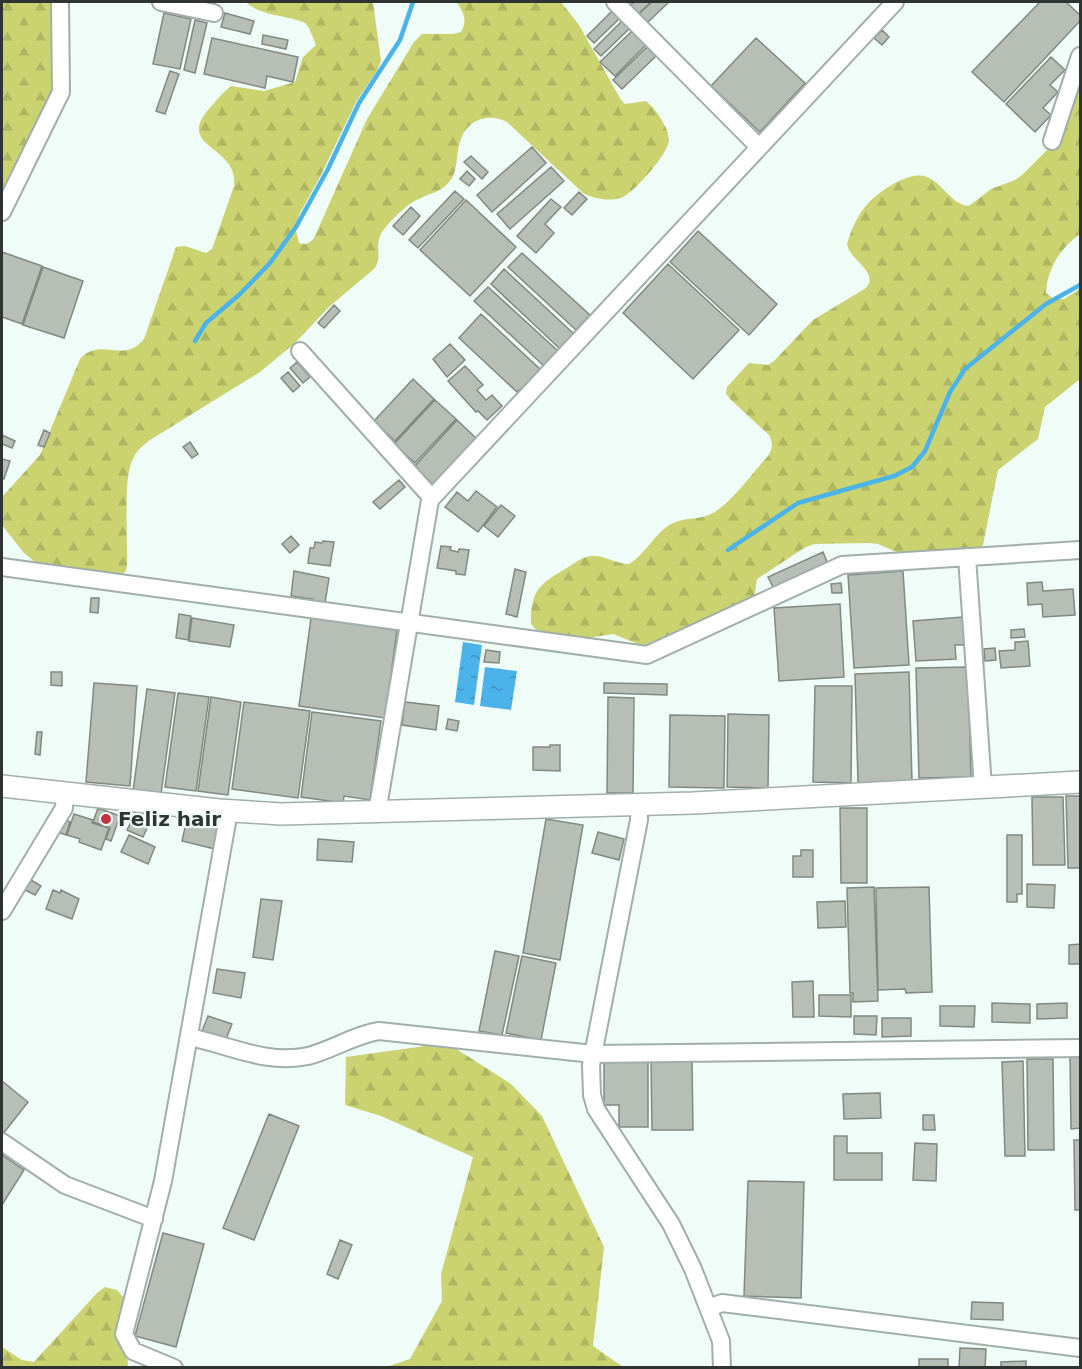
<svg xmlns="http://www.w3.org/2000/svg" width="1082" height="1369" font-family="'DejaVu Sans',sans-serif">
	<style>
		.forest { fill: url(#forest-firs) }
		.water { fill: url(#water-ripples) }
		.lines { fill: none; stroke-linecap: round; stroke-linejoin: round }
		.stream { stroke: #4bb3e9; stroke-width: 4.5 }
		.building { fill: #b6beb5; stroke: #818981; stroke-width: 1.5 }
		.minor-casing { stroke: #a2aeaa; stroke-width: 20 }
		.tertiary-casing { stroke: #a2aeaa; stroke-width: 24 }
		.minor { stroke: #fff; stroke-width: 16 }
		.tertiary { stroke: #fff; stroke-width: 21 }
		.poi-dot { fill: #c3333e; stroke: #effcf8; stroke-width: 2 }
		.labels { text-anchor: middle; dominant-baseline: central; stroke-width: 4.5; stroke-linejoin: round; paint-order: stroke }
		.poi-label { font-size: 20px; font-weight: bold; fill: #2f3432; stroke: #effcf8; text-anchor: start }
	</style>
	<defs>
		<pattern id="forest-firs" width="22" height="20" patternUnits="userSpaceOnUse" patternTransform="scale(1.5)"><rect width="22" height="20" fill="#cad370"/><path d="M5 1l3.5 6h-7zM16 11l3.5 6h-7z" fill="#aeb661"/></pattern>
		<pattern id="water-ripples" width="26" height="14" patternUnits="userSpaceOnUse" patternTransform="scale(1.5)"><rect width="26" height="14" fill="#4bb3e9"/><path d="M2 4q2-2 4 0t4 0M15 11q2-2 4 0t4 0" fill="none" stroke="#3f92bd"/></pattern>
	</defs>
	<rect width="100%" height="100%" fill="#effcf8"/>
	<path class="forest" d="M 2,2 L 54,2 L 53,90 L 2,198 Z
		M 246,2 L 373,2 L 381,61 L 377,71 L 356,102 L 321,175 L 299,215 L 296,231 L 299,243 C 306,245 309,244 314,238 L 367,119 L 414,42 L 422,34 L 453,34 L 461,32 C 468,20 463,13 457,2 L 561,2 L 579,25 L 621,100 L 625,104 L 646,101 C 655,108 669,128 669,140 C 669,153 635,191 623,197 C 611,202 594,199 583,193 L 507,122 C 488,112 466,120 460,142 C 456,154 458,167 452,178 C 442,195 420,194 406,207 C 397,215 382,228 379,239 C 376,251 382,259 374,269 L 330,306 L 295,343 L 260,372 L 150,440 C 142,446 136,451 132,461 C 123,479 128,542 127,565 L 126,571 L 121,575 L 49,567 L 35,562 L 24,553 L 2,525 L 2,497 L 40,455 L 80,359 C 101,336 123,365 144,339 L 176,247 L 185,246 L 206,253 L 212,249 L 234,186 C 239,145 176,149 208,110 C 216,101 222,93 231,86 L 264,91 L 295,82 L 303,57 L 316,45 L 309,28 L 305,23 C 286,14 261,17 246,2 Z
		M 1080,71 L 1080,234 C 1061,247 1047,269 1046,293 L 1054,299 L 1064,299 L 1080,289 L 1080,379 L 1045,407 L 1038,439 L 998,470 L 983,545 L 979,549 L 901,554 L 878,544 L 869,543 L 814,544 L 804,548 L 757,579 L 754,598 L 646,647 L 613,634 L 581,639 L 545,635 L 537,631 L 531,624 C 530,588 542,583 570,566 C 576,562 584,556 592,556 C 604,555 616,564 629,564 C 646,554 655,532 673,523 C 685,517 701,520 713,513 C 733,501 752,473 768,456 C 773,448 773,443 769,435 L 731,400 L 726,394 L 727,387 L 749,363 L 768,365 L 774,361 L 813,320 L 866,288 C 880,272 849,260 847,244 C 856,214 868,198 895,183 C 906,178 915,173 927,177 C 943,183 950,204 969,206 L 991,189 L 1015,180 L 1022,175 L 1055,142 Z
		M 447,1043 L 511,1084 L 542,1116 L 604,1247 L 593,1346 L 623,1367 L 386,1367 L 410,1359 L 442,1301 L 441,1274 L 473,1157 L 381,1116 L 345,1105 L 346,1057 Z
		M 105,1287 L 117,1290 L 124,1298 L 128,1367 L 2,1367 L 2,1347 L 22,1360 L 34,1362 L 97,1293 Z"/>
	<path class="water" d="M 463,642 L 482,645 L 474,705 L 455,702 Z
		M 485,667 L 517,671 L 511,710 L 480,706 Z"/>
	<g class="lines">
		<path class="stream" d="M 195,341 L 206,323 L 239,295 L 270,263 L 296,227 L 328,169 L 359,103 L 400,40 L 413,2
			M 728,550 L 798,503 L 894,476 L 912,467 L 925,451 L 950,392 L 965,369 L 1046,304 L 1080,285"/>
	</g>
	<path class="building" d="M 634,2 L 651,2 L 638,14 L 630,5 Z
		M 652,2 L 669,2 L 647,23 L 639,14 Z
		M 1040,2 L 1066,2 L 1080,15 L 1080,21 L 1004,102 L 972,72 Z
		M 612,11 L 620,18 L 594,43 L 587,36 Z
		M 164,13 L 191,19 L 180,69 L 153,64 Z
		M 225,13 L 254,21 L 250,34 L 221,27 Z
		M 195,20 L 207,23 L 195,73 L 184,70 Z
		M 622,21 L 630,28 L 601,56 L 594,49 Z
		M 882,30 L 889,37 L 882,45 L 874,38 Z
		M 632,31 L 646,45 L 615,76 L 600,62 Z
		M 263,35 L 288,40 L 286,49 L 262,44 Z
		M 212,38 L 298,57 L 293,82 L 267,76 L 265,88 L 204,74 Z
		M 756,38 L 805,83 L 760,132 L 711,86 Z
		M 647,47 L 656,56 L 622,89 L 613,80 Z
		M 1051,57 L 1065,70 L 1050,85 L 1058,92 L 1043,108 L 1051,115 L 1035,132 L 1006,104 Z
		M 170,71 L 179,74 L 165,114 L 156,111 Z
		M 532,147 L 546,163 L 492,212 L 477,195 Z
		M 471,156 L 488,172 L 482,179 L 464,162 Z
		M 551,167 L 564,181 L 510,229 L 497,214 Z
		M 467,171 L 475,179 L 469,186 L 460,179 Z
		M 455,191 L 464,199 L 418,248 L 409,240 Z
		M 579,192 L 587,199 L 572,215 L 564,208 Z
		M 551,199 L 561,207 L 545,224 L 554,233 L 536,253 L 517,236 Z
		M 466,200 L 516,247 L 470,296 L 420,250 Z
		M 411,207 L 420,216 L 403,235 L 393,226 Z
		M 698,231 L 777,304 L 749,335 L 670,262 Z
		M 2,252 L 42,266 L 22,324 L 2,317 Z
		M 522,253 L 590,315 L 576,330 L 508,267 Z
		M 668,264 L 739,330 L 693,379 L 623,313 Z
		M 43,267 L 83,281 L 64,338 L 23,325 Z
		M 504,269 L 574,334 L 560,349 L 491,284 Z
		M 488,287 L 558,351 L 544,366 L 474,301 Z
		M 334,305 L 340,311 L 324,328 L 318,323 Z
		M 481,314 L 541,370 L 521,391 L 519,390 L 517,392 L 459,338 Z
		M 450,344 L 465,360 L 447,377 L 433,359 Z
		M 297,362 L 310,377 L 303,383 L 290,368 Z
		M 465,366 L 483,385 L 477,390 L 486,400 L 492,395 L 502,406 L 487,420 L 478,411 L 476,412 L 448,381 Z
		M 288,372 L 300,386 L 293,392 L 281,378 Z
		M 413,379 L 434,399 L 395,441 L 374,421 Z
		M 435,400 L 456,419 L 415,463 L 394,444 Z
		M 457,420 L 478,440 L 435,486 L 414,467 Z
		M 44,430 L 50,433 L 44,447 L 38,445 Z
		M 2,435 L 15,441 L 12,448 L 2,444 Z
		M 190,442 L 198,454 L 192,458 L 183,447 Z
		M 2,456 L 2,459 L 10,461 L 4,479 L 2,478 Z
		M 399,480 L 405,487 L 380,509 L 373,502 Z
		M 476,491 L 497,507 L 478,532 L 445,507 L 457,492 L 468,501 Z
		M 501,505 L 515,516 L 498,537 L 484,526 Z
		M 291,536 L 299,545 L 290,553 L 282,544 Z
		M 323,541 L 334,542 L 330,566 L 308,563 L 310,548 L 314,548 L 315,542 L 322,543 Z
		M 441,546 L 451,547 L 450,550 L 458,552 L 459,549 L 469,550 L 465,575 L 456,574 L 456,571 L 437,568 Z
		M 823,552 L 828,564 L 774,589 L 768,577 Z
		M 515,569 L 526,572 L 517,617 L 506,614 Z
		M 294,571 L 329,578 L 325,603 L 312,602 L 313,599 L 291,596 Z
		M 903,571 L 909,665 L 854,668 L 848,575 Z
		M 1042,582 L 1043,591 L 1073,589 L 1075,615 L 1043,617 L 1042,604 L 1028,605 L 1027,583 Z
		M 841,583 L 842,593 L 832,593 L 831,584 Z
		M 91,598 L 99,598 L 98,613 L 90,612 Z
		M 840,604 L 844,677 L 779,681 L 774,608 Z
		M 179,614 L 191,616 L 188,640 L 176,638 Z
		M 963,617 L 965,645 L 955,645 L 956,659 L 916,661 L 913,621 Z
		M 192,618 L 234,625 L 230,647 L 189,641 Z
		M 311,618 L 397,630 L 385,718 L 299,706 Z
		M 1024,629 L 1025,637 L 1011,638 L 1011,630 Z
		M 1028,641 L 1030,666 L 1001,668 L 999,651 L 1015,650 L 1015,642 Z
		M 995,648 L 996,660 L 985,661 L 984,649 Z
		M 486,650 L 500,652 L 499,663 L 484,662 Z
		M 968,667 L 971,777 L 919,778 L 916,668 Z
		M 51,672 L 62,672 L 62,686 L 51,685 Z
		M 909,672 L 912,781 L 858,783 L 855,674 Z
		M 94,683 L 137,686 L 130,786 L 86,782 Z
		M 604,683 L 667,684 L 667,695 L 604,693 Z
		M 815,686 L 852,686 L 851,783 L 813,782 Z
		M 147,689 L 175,693 L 161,794 L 133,791 Z
		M 178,693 L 209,697 L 196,791 L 165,787 Z
		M 211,697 L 241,702 L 228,795 L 198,791 Z
		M 608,697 L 634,698 L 633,793 L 607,793 Z
		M 244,702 L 310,711 L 298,798 L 232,789 Z
		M 405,702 L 439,706 L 436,730 L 402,725 Z
		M 312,712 L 381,721 L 370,800 L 344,796 L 343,803 L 301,797 Z
		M 728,714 L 769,715 L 768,788 L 727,787 Z
		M 670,715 L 725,716 L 724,788 L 669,787 Z
		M 448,719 L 459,721 L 457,731 L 446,729 Z
		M 37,732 L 42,732 L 40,755 L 35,754 Z
		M 550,745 L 560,745 L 560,771 L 533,770 L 533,747 L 550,747 Z
		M 1066,796 L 1080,796 L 1080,868 L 1068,868 Z
		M 1032,797 L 1063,797 L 1065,865 L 1033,865 Z
		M 98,808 L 120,816 L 111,841 L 106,839 L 110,828 L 93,822 Z
		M 840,808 L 867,808 L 867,883 L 841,883 Z
		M 136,811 L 154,813 L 143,837 L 127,830 Z
		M 74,814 L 93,820 L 92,823 L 109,828 L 101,850 L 79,842 L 80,839 L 67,835 Z
		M 187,819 L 206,823 L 207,819 L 218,822 L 217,826 L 220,826 L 215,849 L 182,841 Z
		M 546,819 L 583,825 L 560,960 L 523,953 Z
		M 66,820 L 70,822 L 66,835 L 58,832 Z
		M 598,832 L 624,839 L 619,860 L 592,853 Z
		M 129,835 L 155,847 L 148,864 L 121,852 Z
		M 1007,835 L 1022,835 L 1022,894 L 1017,894 L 1017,902 L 1007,902 Z
		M 318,839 L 354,842 L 352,862 L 317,860 Z
		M 801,850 L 813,850 L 813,877 L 793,877 L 793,856 L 801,856 Z
		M 31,880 L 41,886 L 35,895 L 25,890 Z
		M 1027,884 L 1055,885 L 1054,908 L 1027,907 Z
		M 874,887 L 878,1001 L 853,1002 L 853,993 L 850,993 L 847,888 Z
		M 929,887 L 932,992 L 906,993 L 905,989 L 878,990 L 876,888 Z
		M 53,890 L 60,893 L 61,890 L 79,899 L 72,919 L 46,909 Z
		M 261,899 L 282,901 L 273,960 L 253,957 Z
		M 845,901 L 846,927 L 818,928 L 817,902 Z
		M 1080,944 L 1080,964 L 1069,964 L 1069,945 Z
		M 495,951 L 519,956 L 502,1035 L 479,1031 Z
		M 522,956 L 556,963 L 541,1040 L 506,1033 Z
		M 217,969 L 245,973 L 241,998 L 213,993 Z
		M 813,981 L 814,1017 L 793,1017 L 792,982 Z
		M 819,995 L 851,995 L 851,1017 L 819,1016 Z
		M 992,1003 L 1030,1004 L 1030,1023 L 992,1022 Z
		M 1067,1003 L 1067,1018 L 1037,1019 L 1037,1004 Z
		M 940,1006 L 975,1006 L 974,1027 L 940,1026 Z
		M 208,1016 L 232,1024 L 226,1039 L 202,1031 Z
		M 854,1016 L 877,1016 L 876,1035 L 854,1034 Z
		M 882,1018 L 911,1018 L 911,1036 L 882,1037 Z
		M 1070,1055 L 1080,1055 L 1080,1128 L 1071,1129 Z
		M 1027,1059 L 1053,1059 L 1054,1150 L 1028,1150 Z
		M 604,1060 L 648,1060 L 648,1127 L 619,1127 L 619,1105 L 604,1105 Z
		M 651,1060 L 692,1060 L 693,1130 L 652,1130 Z
		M 1023,1061 L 1025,1156 L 1005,1156 L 1002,1062 Z
		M 2,1081 L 28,1102 L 2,1135 Z
		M 880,1093 L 881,1118 L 844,1119 L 843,1094 Z
		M 269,1114 L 299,1126 L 254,1240 L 223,1228 Z
		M 923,1115 L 934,1115 L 935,1130 L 923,1130 Z
		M 834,1136 L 847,1136 L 847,1153 L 882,1153 L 882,1180 L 834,1180 Z
		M 1074,1140 L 1080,1140 L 1080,1210 L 1075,1210 Z
		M 915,1143 L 937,1144 L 936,1181 L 913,1180 Z
		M 2,1155 L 24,1170 L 2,1205 Z
		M 748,1181 L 804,1182 L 801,1298 L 744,1296 Z
		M 163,1233 L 204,1244 L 176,1347 L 135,1336 Z
		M 340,1240 L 352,1245 L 338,1279 L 327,1274 Z
		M 972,1302 L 1003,1303 L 1003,1320 L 971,1319 Z
		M 960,1348 L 986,1349 L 985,1368 L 959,1368 Z
		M 919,1359 L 948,1359 L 948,1368 L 919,1368 Z
		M 1026,1361 L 1026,1368 L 1001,1368 L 1001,1362 Z"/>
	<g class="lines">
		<defs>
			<path id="minor" d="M 161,2 L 214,13
				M 615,2 L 759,147
				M 1052,141 L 1080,56
				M 2,212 L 61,92 L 60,2
				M 300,351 L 432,498
				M 967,557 L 983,787
				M 2,567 L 647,655 L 842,565 L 1080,550
				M 639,805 L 639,820 L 591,1065 L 592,1095 L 596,1109 L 671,1224 L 693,1269 L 721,1341 L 722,1368
				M 379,812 L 379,801 L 430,500 L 895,2
				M 2,911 L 64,808 L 65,793
				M 189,1037 C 230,1045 266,1065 308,1056 C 333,1050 353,1035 379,1031 L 593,1054 L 1080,1048
				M 2,1142 L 65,1185 L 154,1219
				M 709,1308 L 722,1303 L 1080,1348
				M 174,1368 L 133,1351 L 124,1334 L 163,1181 L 229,811"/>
			<path id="tertiary" d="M 2,786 L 219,810 L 281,814 L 693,803 L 1080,782"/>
		</defs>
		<use href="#minor" class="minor-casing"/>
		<use href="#tertiary" class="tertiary-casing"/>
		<use href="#minor" class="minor"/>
		<use href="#tertiary" class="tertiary"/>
	</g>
	<circle class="poi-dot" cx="106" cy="819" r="6"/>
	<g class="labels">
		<g class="poi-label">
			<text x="118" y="819">Feliz hair</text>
		</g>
	</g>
	<rect width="1082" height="1369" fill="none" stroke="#2f3432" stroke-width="6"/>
</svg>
